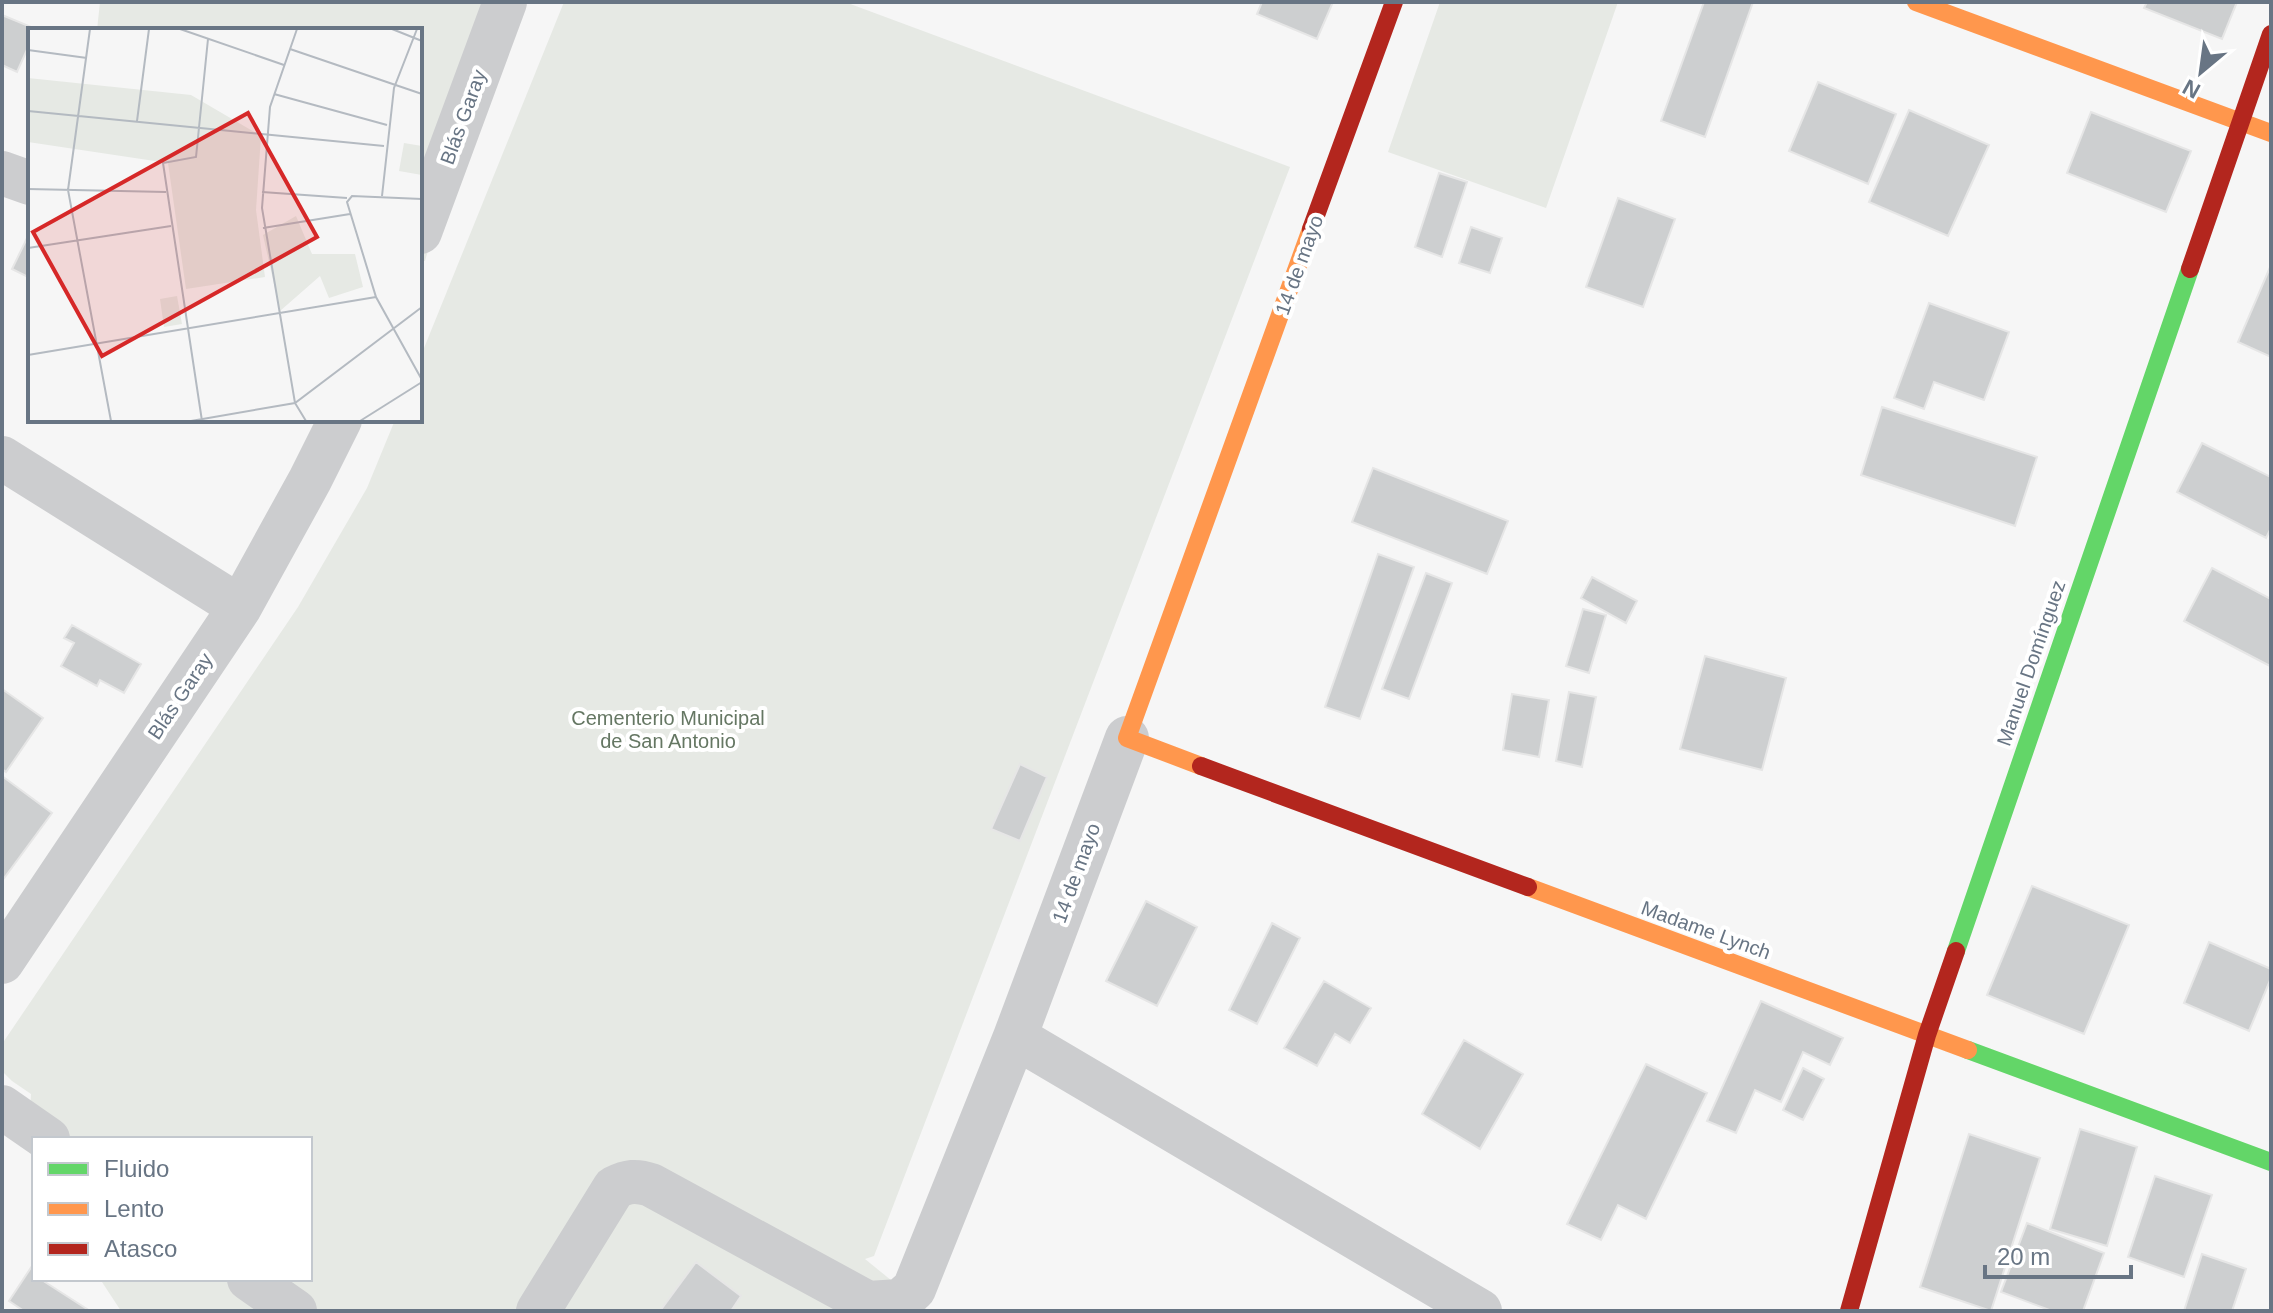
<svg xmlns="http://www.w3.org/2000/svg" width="2273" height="1313" font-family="Helvetica,sans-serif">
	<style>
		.green { fill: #e6e9e4 }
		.building { fill: #cdcfd0; stroke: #e6e6e6; stroke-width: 2 }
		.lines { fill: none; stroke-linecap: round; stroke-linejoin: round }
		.street { stroke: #cccdcf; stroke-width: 44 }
		.fast { stroke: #63d668; stroke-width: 18 }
		.slow { stroke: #ff974d; stroke-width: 18 }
		.jam { stroke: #b3261e; stroke-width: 18 }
		.labels { text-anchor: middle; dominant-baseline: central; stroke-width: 8; stroke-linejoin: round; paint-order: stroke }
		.street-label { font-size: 20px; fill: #687584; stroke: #fff }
		.park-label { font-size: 20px; fill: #657763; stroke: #fff }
		.inset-road { fill: none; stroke: #b4bac1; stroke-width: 2 }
		.view { fill: #d62828; fill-opacity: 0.15; stroke: #d62828; stroke-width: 4 }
		.inset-edge { fill: none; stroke: #687584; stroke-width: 4 }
	</style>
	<rect width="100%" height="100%" fill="#f6f6f6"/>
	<path class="green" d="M 100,2 L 501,2 L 425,261 L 420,261 L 420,30 L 97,30 Z
		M 564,2 L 845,2 L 1290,167 L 874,1256 L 865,1259 L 929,1311 L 121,1311 L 100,1279 L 310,1279 L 310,1139 L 34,1139 L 29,1132 L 31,1094 L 12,1081 L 2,1071 L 2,1044 L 298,607 L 367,488 L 395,420 L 420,420 L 420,358 Z
		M 1440,2 L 1618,2 L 1546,208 L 1388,152 Z"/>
	<path class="building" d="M 1262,2 L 1333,2 L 1317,39 L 1257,14 Z
		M 1704,2 L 1753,2 L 1705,137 L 1661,121 Z
		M 2147,2 L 2237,2 L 2222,39 L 2144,8 Z
		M 2,15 L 36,29 L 30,30 L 30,43 L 17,72 L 2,65 Z
		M 1818,82 L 1896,114 L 1868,184 L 1789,151 Z
		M 1909,110 L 1989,145 L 1948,236 L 1869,202 Z
		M 2091,112 L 2191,151 L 2166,212 L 2067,173 Z
		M 1439,173 L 1467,182 L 1442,257 L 1415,247 Z
		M 1618,198 L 1675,219 L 1643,307 L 1586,287 Z
		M 1471,227 L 1502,238 L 1490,273 L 1459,263 Z
		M 30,232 L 30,278 L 12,269 Z
		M 2271,265 L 2271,357 L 2238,342 Z
		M 1929,303 L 2009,332 L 1984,400 L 1934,382 L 1924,409 L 1894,398 Z
		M 1882,407 L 2037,457 L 2015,526 L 1861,475 Z
		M 2202,443 L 2271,477 L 2271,528 L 2266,538 L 2177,492 Z
		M 1373,468 L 1508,521 L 1487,574 L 1352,522 Z
		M 1378,554 L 1414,567 L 1360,719 L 1325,707 Z
		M 2212,568 L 2271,599 L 2270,666 L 2184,621 Z
		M 1426,573 L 1452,583 L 1409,699 L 1382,689 Z
		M 1592,577 L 1637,601 L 1626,623 L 1581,598 Z
		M 1583,609 L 1606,615 L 1589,673 L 1566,666 Z
		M 72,625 L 141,664 L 124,693 L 100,680 L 97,686 L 61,666 L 74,643 L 64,638 Z
		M 1705,656 L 1786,678 L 1762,770 L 1680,749 Z
		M 2,689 L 43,718 L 6,772 L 2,769 Z
		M 1569,692 L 1596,697 L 1582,767 L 1556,761 Z
		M 1512,694 L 1549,700 L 1539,757 L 1503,750 Z
		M 1020,764 L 1047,777 L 1020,841 L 991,829 Z
		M 2,776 L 52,813 L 2,881 Z
		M 2,776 L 52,813 L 2,881 Z
		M 2032,886 L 2129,925 L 2084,1034 L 1987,995 Z
		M 1146,901 L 1197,927 L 1157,1006 L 1106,981 Z
		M 1272,923 L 1300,938 L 1257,1024 L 1229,1010 Z
		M 2209,942 L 2271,969 L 2271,978 L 2249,1031 L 2184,1003 Z
		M 1324,981 L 1371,1008 L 1350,1043 L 1335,1034 L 1317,1066 L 1284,1048 Z
		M 1761,1001 L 1843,1038 L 1830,1065 L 1803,1052 L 1781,1102 L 1755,1090 L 1736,1133 L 1707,1121 Z
		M 1464,1040 L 1523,1074 L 1480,1149 L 1422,1114 Z
		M 1646,1064 L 1707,1093 L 1646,1219 L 1618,1205 L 1601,1240 L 1567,1224 Z
		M 1803,1068 L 1824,1079 L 1803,1120 L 1783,1110 Z
		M 2080,1129 L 2137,1147 L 2107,1246 L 2050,1229 Z
		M 1969,1134 L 2040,1158 L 1991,1311 L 1920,1287 Z
		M 2155,1176 L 2212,1195 L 2184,1277 L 2128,1257 Z
		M 2027,1223 L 2104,1253 L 2083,1311 L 2052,1311 L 2001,1292 Z
		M 2202,1254 L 2246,1269 L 2232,1311 L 2184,1311 Z
		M 696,1262 L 741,1296 L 731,1311 L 660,1311 Z
		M 34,1263 L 34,1279 L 47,1279 L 45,1282 L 90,1311 L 24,1311 L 9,1301 Z"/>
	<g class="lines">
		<path class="street" d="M 2,173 L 30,183
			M 420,232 L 505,2
			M 2,458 L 240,607
			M 2,962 L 240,607 L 310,480 L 340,420
			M 1015,1037 L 1480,1311
			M 2,1107 L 48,1139
			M 249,1279 L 295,1311
			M 538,1311 L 614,1188 C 628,1181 636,1180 651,1185 L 868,1303 L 900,1301 L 914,1289 L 1015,1037 L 1127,738"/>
		<path class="fast" d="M 1956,951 L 2190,269
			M 1968,1050 L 2271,1162"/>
		<path class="slow" d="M 1916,2 L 2271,133
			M 1201,766 L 1127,738 L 1311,229
			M 1528,887 L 1968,1050"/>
		<path class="jam" d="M 1311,229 L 1394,2
			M 2190,269 L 2271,34
			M 1201,766 L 1528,887
			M 1849,1311 L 1927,1035 L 1956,951"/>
	</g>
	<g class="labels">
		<g class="street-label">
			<text transform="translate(463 117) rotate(-70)">Blás Garay</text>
			<text transform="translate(1299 265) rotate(-70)">14 de mayo</text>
			<text transform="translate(2031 663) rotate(-71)">Manuel Domínguez</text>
			<text transform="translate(180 696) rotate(-56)">Blás Garay</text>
			<text transform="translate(1076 873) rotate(-70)">14 de mayo</text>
			<text transform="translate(1706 930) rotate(20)">Madame Lynch</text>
		</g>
		<g class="park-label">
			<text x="668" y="718">Cementerio Municipal<tspan x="668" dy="23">de San Antonio</tspan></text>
		</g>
	</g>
	<g transform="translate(28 28)">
		<rect width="394" height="394" fill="#f6f6f6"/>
		<path d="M 0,50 L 163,67 L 233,108 L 228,182 L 237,249 L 158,261 L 140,135 L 0,114 ZM 376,115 L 394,118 L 394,147 L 371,143 ZM 268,188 L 284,226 L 327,226 L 335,259 L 301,270 L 292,248 L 252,283 L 235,207 ZM 149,268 L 154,296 L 136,299 L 132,271 Z" fill="#e6e9e4"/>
		<path class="inset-road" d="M 62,1 L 40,162 L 83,393M 152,1 L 256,37M 269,1 L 242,79 L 234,180 L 267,375 L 278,393M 364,1 L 394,13M 262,21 L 394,66M 0,22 L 59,30M 246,66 L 359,97M 0,83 L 356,118M 109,93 L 121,1M 0,161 L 138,164M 234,164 L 319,170M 354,168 L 366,60 L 389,1M 394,171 L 324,168 L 319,174 L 348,269 L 394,352M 235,200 L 322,186M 0,220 L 143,198M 0,327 L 348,269M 163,393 L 267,375 L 394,279M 174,393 L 135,135 L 168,129 L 180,11M 332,393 L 394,354"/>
		<path class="view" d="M 220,85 L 289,209 L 74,328 L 5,204 Z"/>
		<rect width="394" height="394" class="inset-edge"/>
	</g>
	<rect width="2273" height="1313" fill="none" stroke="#687584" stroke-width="8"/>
	<rect x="32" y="1137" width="280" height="144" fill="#ffffff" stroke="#c3c8ce" stroke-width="2"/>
	<rect x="48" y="1163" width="40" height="12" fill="#63d668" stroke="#c3c8ce" stroke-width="2"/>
	<text x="104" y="1177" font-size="24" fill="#687584">Fluido</text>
	<rect x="48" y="1203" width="40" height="12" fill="#ff974d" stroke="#c3c8ce" stroke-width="2"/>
	<text x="104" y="1217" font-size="24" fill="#687584">Lento</text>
	<rect x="48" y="1243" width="40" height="12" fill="#b3261e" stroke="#c3c8ce" stroke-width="2"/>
	<text x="104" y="1257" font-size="24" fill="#687584">Atasco</text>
	<g transform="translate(2201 72) rotate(209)" stroke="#ffffff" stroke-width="6" paint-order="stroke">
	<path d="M0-6L14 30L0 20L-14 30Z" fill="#687584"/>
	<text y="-12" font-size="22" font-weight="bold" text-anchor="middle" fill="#687584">N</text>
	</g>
	<path d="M1985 1265v12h146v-12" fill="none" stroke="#687584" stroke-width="4"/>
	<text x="1997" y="1265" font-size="24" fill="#687584" stroke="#ffffff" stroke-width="6" paint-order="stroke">20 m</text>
</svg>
